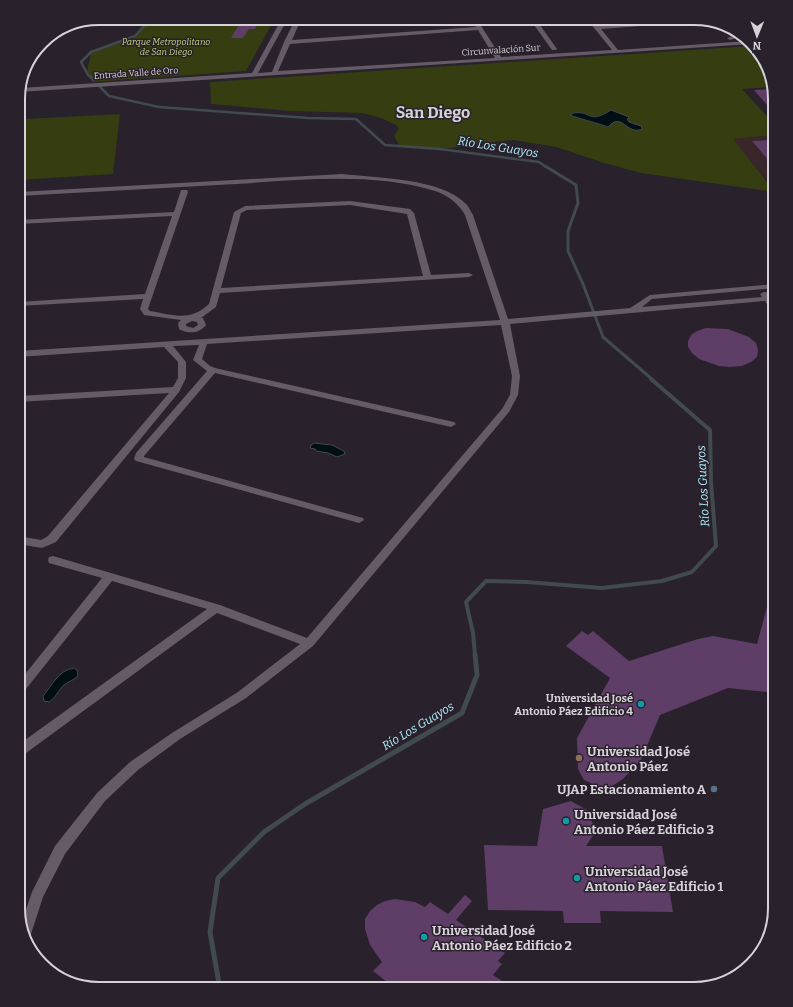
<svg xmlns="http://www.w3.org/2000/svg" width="793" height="1007" font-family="Bitter,serif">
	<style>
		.commercial { fill: #39262a }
		.green { fill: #363d11 }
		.water { fill: #000f14; stroke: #404a4f }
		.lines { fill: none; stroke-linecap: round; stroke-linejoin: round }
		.stream-far3 { stroke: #404a4f; stroke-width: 2.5 }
		.stream-far2 { stroke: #404a4f; stroke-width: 3 }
		.stream-far1 { stroke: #404a4f; stroke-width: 4 }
		.stream { stroke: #404a4f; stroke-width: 5 }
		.building { fill: #5e3d67 }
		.minor { fill: #645b66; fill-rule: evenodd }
		.culture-dot { fill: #0f9aa8; stroke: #29212b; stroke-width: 1.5 }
		.education-dot { fill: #8d6e63; stroke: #29212b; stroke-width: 1.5 }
		.service-dot { fill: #5c6f8a; stroke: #29212b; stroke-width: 1.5 }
		.labels { text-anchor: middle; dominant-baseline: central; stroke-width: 3; stroke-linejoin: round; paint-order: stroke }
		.far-park-label { font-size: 9px; font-style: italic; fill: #c2d27e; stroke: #29212b }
		.far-street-label { font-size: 9px; fill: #d7d2d8; stroke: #29212b }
		.poi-label { font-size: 11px; font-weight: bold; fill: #d7d2d8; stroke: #29212b; text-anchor: end }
		.water-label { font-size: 12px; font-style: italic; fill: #adebfb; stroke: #29212b }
		.near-poi-label { font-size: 13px; font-weight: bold; fill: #d7d2d8; stroke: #29212b; text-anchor: start }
		.far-town-label { font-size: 16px; font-weight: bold; fill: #d7d2d8; stroke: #29212b }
		.rim { fill: none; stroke: #d7d2d8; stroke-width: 2 }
	</style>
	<rect width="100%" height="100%" fill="#29212b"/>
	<path class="commercial" d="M 775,135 L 775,190 L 732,139 Z"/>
	<path class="green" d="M 142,18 L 275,18 L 246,71 L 92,82 L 87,72 L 91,52 L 135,36 L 144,26 Z
		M 753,46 L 761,54 L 771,87 L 742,89 L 775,125 L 775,135 L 733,139 L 775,192 L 641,173 L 604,163 L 556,147 L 513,140 L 470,144 L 451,148 L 431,149 L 410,148 L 399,145 L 394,136 L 399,128 L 396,125 L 381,118 L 362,113 L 291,111 L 211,104 L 210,82 Z
		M 120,114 L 113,174 L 18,180 L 18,145 L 25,119 Z"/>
	<path class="water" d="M 611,110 L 629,117 L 627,119 L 629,122 L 641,126 L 642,129 C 627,136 622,111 608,127 C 601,124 573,117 570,115 L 573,113 C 592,110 587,125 611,110 Z
		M 314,443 L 332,445 L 344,451 L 345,454 L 337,457 L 328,453 L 316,451 L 315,449 L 310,448 L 311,445 Z
		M 74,668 L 77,670 L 78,676 C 74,680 69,681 64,685 C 58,690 56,698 49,702 L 44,701 L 43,696 C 52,686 58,670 74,668 Z"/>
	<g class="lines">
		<path class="stream-far3" d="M 94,80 L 88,75 L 81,62 L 91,52 L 135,36 L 144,26 L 142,18
			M 100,87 L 109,96 L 159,107 L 308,118 L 356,119 L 385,145 L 440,149 L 539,162 L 546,167"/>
		<path class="stream-far2" d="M 545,166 L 576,185 L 578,203 L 568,231 L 568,251 L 583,284 L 603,337 L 653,380"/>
		<path class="stream-far1" d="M 475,655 L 473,633 L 466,602 L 486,581 L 526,582 L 602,588 L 662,581 L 692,572 L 716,546 L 711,482 L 710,430 L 651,379"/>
		<path class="stream" d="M 220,989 L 210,932 L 218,878 L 264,832 L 305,804 L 462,713 L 477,675 L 475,654"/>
	</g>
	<path class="building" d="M 243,18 L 261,18 L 255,29 L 249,29 L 243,38 L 231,38 Z
		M 772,89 L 775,99 L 775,114 L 754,90 Z
		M 775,140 L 775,168 L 752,141 Z
		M 706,328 L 728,329 L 749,337 L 756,343 L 758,350 L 757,357 L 751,362 L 742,366 L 730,367 L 719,366 L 699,359 L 692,353 L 688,347 L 688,341 L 691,335 L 697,331 Z
		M 771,592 L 775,592 L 775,693 L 728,688 L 660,715 L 641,760 L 623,779 L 612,786 L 599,787 L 584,780 L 578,769 L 577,738 L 610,678 L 566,646 L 582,631 L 588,635 L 593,631 L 629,661 L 698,639 L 713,636 L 757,644 Z
		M 571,801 L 587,810 L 596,831 L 586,846 L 662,846 L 673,912 L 600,911 L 601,923 L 564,923 L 563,911 L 488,910 L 484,845 L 537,846 L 543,809 Z
		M 465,895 L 472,901 L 456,920 L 505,953 L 498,961 L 502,964 L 493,975 L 502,981 L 496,989 L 396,989 L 373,971 L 382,962 L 370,945 L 365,929 L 365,919 L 370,911 L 377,905 L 385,901 L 395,899 L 415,902 L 425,907 L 430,902 L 448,914 Z"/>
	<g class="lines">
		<path class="minor" d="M 282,18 L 288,18 L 258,73 L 272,72 L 284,42 L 296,18 L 302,18 L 301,20 L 355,18 L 352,20 L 299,24 L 292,40 L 476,27 L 470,18 L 476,18 L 501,57 L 612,50 L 586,18 L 592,18 L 599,26 L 700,19 L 707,21 L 601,29 L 618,50 L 748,41 L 751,44 L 19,92 L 20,88 L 252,73 ZM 478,30 L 495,58 L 278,71 L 290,44 Z
			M 529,18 L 535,18 L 557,49 L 556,50 L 552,50 Z
			M 739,34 L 742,36 L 730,40 L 727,38 Z
			M 342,174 C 376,178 442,178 466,204 C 469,207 471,212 473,215 L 508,319 L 630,308 L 650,295 L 775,284 L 775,288 L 652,299 L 642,307 L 762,297 L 760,294 L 764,292 L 767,292 L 769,296 L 775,296 L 775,300 L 773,301 L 775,304 L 775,312 L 772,312 L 765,301 L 510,324 L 520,376 L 518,395 L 509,412 L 313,646 L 246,698 L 180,739 L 138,770 L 105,801 L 65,854 L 43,897 L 30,937 L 27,938 L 22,921 L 32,892 L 55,846 L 97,793 L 130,762 L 172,733 L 238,692 L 300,644 L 217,613 L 22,756 L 18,757 L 18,745 L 207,609 L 112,581 L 22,694 L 18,696 L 18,683 L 102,578 L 49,563 L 48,560 L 49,557 L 53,556 L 220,605 L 307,638 L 502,409 L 510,395 L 512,376 L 501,325 L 207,344 L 202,359 L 210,366 L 215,368 L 454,422 L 456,424 L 451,427 L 215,373 L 144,456 L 144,457 L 363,518 L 364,520 L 359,523 L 136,461 L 134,459 L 136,453 L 207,371 L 193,360 L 199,345 L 173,346 L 186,362 L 186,378 L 179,392 L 56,542 L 42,548 L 18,544 L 18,536 L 41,540 L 48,536 L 169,393 L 18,402 L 18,396 L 173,387 L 178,378 L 178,362 L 164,347 L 18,357 L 18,351 L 500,320 L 465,215 C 459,204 448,195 435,191 C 372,172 301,180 236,184 C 164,188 91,192 18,196 L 18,192 Z
			M 181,190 L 187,190 L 188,192 L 148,309 L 150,311 C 175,315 189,322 209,304 L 234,212 L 245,206 L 350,201 L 410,209 L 414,213 L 431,275 L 469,273 L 473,275 L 469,277 L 220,293 L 216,307 L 201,318 L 203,318 L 206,325 C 199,334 188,334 179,329 L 178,323 L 181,320 L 144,315 L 140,309 L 143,299 L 18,306 L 18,302 L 145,294 L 172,216 L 18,224 L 18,220 L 174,212 ZM 350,205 L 407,214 L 423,276 L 221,288 L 241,213 L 247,210 ZM 192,321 L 197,322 L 198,325 L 193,328 L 186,326 L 186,324 Z"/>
	</g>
	<g class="culture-dot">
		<circle cx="641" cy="704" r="4"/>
		<circle cx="566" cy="821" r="4"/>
		<circle cx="577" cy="878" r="4"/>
		<circle cx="424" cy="937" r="4"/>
	</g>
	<circle class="education-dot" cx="579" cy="758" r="4"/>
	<circle class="service-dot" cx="714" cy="789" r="4"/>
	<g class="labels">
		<g class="far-park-label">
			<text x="166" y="42">Parque Metropolitano<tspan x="166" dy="10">de San Diego</tspan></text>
		</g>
		<g class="far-street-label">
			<text transform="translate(501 50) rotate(-4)">Circunvalación Sur</text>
			<text transform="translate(136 73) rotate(-4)">Entrada Valle de Oro</text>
		</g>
		<g class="poi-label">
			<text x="633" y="698">Universidad José<tspan x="633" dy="13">Antonio Páez Edificio 4</tspan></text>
		</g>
		<g class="water-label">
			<text transform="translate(498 147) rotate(9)">Río Los Guayos</text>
			<text transform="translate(703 486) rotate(-93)">Río Los Guayos</text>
			<text transform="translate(418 726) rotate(-31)">Río Los Guayos</text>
		</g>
		<g class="near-poi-label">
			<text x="587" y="751">Universidad José<tspan x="587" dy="15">Antonio Páez</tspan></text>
			<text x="706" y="789" text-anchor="end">UJAP Estacionamiento A</text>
			<text x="574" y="814">Universidad José<tspan x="574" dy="15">Antonio Páez Edificio 3</tspan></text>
			<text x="585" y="871">Universidad José<tspan x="585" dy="15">Antonio Páez Edificio 1</tspan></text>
			<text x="432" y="930">Universidad José<tspan x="432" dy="15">Antonio Páez Edificio 2</tspan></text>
		</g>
		<g class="far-town-label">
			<text x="433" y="112">San Diego</text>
		</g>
	</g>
	<path d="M0 0H793V1007H0ZM99 25H694A74 74 0 0 1 768 99V908A74 74 0 0 1 694 982H99A74 74 0 0 1 25 908V99A74 74 0 0 1 99 25Z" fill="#29212b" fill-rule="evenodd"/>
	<path class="rim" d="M99 25H694A74 74 0 0 1 768 99V908A74 74 0 0 1 694 982H99A74 74 0 0 1 25 908V99A74 74 0 0 1 99 25Z"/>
	<g transform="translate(757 36) rotate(181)" stroke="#29212b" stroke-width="3" paint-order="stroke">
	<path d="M0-3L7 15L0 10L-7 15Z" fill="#d7d2d8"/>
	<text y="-6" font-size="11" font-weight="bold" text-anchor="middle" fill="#d7d2d8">N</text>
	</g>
</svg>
